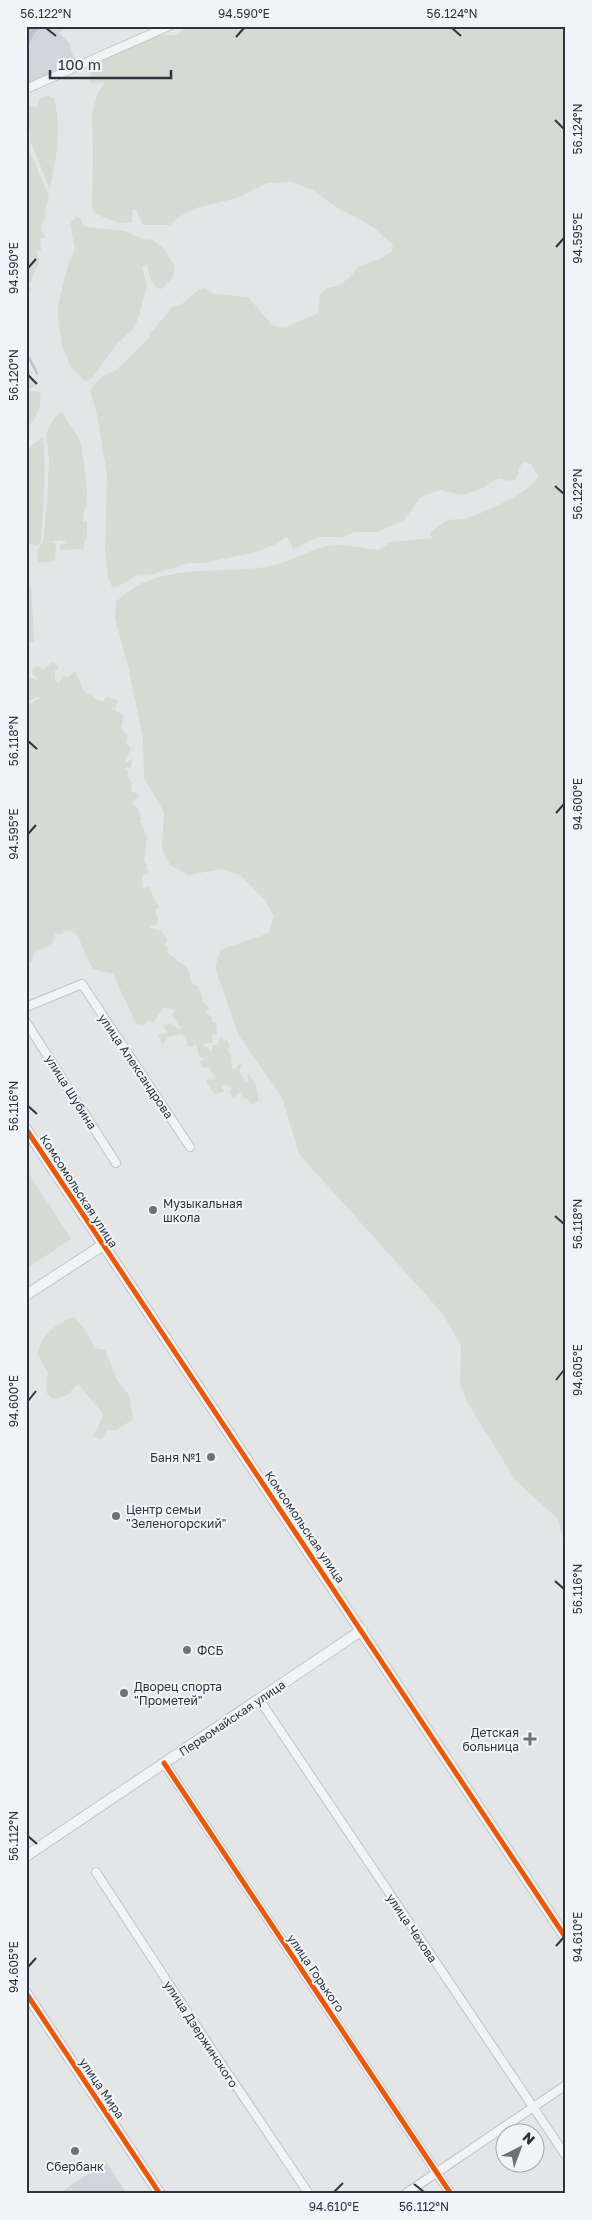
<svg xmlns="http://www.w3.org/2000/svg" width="592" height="2220" font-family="'Golos Text',sans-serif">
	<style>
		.built { fill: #d1d5da }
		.green { fill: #d5dbd3 }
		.water { fill: #b3c5d0 }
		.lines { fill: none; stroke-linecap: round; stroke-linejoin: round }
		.stream { stroke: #b3c5d0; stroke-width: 2.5 }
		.minor-casing { stroke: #c1c3c5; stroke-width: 10 }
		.tertiary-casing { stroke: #c1c3c5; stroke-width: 12 }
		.minor { stroke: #f2f3f4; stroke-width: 8 }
		.tertiary { stroke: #f2f3f4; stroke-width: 10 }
		.cycleway-casing { stroke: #f1f4f6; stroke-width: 8 }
		.cycleway { stroke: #e8590c; stroke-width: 5 }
		.ticks { fill: none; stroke: #2b3540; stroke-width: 2 }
		.poi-dot { fill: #6b737a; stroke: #f1f4f6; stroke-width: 2 }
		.labels { text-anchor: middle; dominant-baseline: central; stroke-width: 4; stroke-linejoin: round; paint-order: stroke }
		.street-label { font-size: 12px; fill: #2b3540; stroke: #f1f4f6 }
		.poi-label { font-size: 12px; fill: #2b3540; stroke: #f1f4f6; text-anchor: start }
		.neatline { fill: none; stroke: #2b3540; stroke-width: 2 }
		.ticks-label { font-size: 12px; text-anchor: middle; fill: #2b3540 }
	</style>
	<rect width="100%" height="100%" fill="#e3e5e7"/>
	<path class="built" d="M 51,26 L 65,26 L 59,33 L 70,44 L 71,52 L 78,64 L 26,86 L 26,48 L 37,30 Z
		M 106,2162 L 127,2194 L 58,2194 Z"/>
	<path class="green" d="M 190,26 L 566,26 L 566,1549 L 557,1518 L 515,1480 L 466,1400 L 460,1382 L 461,1346 L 443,1314 L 299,1154 L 282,1097 L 239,1036 L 215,968 L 220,950 L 269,933 L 274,916 L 265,900 L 240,875 L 222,869 L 188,875 L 170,865 L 162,849 L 164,812 L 144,778 L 143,738 L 128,666 L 115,618 L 116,601 C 125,595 134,586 145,582 C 184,566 225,573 266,567 C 290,563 311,547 336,545 C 349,545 364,548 378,550 L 390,542 L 433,538 L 430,533 C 436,528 442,522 450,520 C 455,519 460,520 465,519 C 484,512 529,494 538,477 L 531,464 L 524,462 L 519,467 L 519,473 L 515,479 L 508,481 L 501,478 L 494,480 L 483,488 L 462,495 L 440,490 L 426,495 L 420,498 L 404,520 L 377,532 L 354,532 L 342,537 L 319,537 L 293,549 L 289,539 L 286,537 L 274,545 L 256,552 L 204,563 L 189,563 L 153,574 L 135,576 L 119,586 L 112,587 L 108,577 L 105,550 L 107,475 L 97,415 L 90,390 L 104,375 L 114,372 L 150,337 L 150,334 L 172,307 L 182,304 L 199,289 L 205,288 L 214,294 L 248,297 L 272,325 L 286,328 C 296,321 307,319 318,313 L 320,295 L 327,288 L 338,286 L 349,278 L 359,266 L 380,259 L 392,251 L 393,245 L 375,229 L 361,220 L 337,208 L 314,191 L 292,182 L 267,183 L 237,198 L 196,208 L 177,218 L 170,225 L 143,225 L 136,210 L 133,209 L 132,222 L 119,223 L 95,214 L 92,206 L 93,155 L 92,115 L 97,95 L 105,82 L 92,83 L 88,79 L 99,61 L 110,51 L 160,35 L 175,35 Z
		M 47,96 L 54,98 C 62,130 56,158 50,189 L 30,141 L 30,131 L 26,132 L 26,106 L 37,107 L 39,99 Z
		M 26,143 L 49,196 L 45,211 L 46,218 L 42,221 L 41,229 L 46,237 L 40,239 L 41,250 L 37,252 L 39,263 L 33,275 L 34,276 L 28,285 L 31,290 L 26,301 Z
		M 77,216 L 80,218 L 83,226 L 87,227 L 125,231 L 142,239 L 153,240 L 164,249 L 175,266 L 173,277 L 162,289 C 151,287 149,274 147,264 L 142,267 L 147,286 L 138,319 L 133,329 L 117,344 L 92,378 L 86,382 L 71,367 L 62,345 L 58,319 L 58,305 L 68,265 L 75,249 L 70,224 Z
		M 26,361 L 36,386 L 26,391 Z
		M 31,391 L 40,392 C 42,404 38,420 26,427 L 26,393 Z
		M 62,411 C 66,424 78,430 81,445 C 83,457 89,492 87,503 C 86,511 81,514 84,522 L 87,521 L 87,534 L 83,549 L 60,550 L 60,545 L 67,542 L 59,540 L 51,542 L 56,544 L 55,561 L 38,563 L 37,550 L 43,542 L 47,503 L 49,459 L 46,434 L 54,418 Z
		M 43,437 C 47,472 43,507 41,542 L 37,546 L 26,543 L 26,454 L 31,446 Z
		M 26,585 L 31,585 L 34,642 L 26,642 Z
		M 53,662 L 59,667 L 55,672 L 55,680 L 59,683 L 63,676 L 69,677 L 75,671 L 85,693 L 91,694 L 97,700 L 104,701 L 106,697 L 117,700 L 116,708 L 112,707 L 112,708 L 124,716 L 121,728 L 128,736 L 126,742 L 131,748 L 125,763 L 132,759 L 131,768 L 126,767 L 125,770 L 128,772 L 127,777 L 132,782 L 131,791 L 140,795 L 131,804 L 138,808 L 140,817 L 142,818 L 140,822 L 147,837 L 144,861 L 147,865 L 146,869 L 149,872 L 142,876 L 143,889 L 148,886 L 159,907 L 155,910 L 158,918 L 157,924 L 149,927 L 163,932 L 162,934 L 165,936 L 167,941 L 164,946 L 167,947 L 169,950 L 167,953 C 175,957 179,963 188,968 L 192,984 L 198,986 L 201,992 L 203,1004 L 205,1003 L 209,1010 L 206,1012 L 212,1018 L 212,1021 L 216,1023 L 217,1034 L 212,1035 L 211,1038 L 213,1042 L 204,1044 L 204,1047 L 208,1047 L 211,1051 L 213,1045 L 217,1045 L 220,1039 L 222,1038 L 225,1042 L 226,1038 L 230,1047 L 226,1049 L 231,1054 L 232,1068 L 235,1069 L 240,1064 L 242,1066 L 239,1070 L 245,1082 L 249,1083 L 247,1073 C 255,1081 259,1090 258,1102 L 250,1105 L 248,1099 L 244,1099 L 241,1091 L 233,1098 L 230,1093 L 232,1087 L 226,1085 L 222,1086 L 224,1092 L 215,1094 L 207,1084 L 207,1079 L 213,1080 L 215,1076 L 209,1068 L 202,1067 L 200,1061 L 206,1059 L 199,1057 L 196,1043 L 192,1047 L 188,1046 L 185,1037 L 181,1034 L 168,1037 L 163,1045 L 158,1035 L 167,1032 L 163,1026 L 169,1023 L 178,1029 L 182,1027 L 179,1026 L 172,1014 L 175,1010 L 164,1007 L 153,1023 L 150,1020 L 147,1021 L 144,1025 L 136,1024 L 113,974 L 93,969 C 88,960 81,946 79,937 L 71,931 L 65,930 L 62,934 L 55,934 L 53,943 L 34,953 L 32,962 L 26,965 L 26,851 L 31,852 L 26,845 L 26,706 L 42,697 L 37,697 L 26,703 L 26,679 L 29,677 L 39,680 L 32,674 L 33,668 L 39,666 L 43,670 Z
		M 26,1169 L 71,1239 L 26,1269 Z
		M 74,1317 L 87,1332 L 95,1348 L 105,1350 L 117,1380 L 129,1395 L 133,1419 L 117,1430 L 107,1430 L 102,1439 L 93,1436 L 100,1423 L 103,1414 L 78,1384 L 66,1396 L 53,1399 L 46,1392 L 48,1372 L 37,1354 C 42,1335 56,1323 74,1317 Z"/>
	<path class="water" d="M 26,26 L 51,26 L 37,30 L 26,48 Z"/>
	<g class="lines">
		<path class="stream" d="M 26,352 L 37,373"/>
		<defs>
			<path id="minor" d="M 26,89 L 169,26
				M 26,1007 L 82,984 L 190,1147
				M 26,1022 L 116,1163
				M 259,1699 L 566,2156
				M 164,1763 L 451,2194
				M 96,1872 L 212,2050 L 309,2194
				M 405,2194 L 566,2085"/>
			<path id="tertiary" d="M 26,1129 L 566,1938
				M 26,1295 L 103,1245
				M 26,1856 L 362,1630
				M 26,1993 L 160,2194"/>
		</defs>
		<use href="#minor" class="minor-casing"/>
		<use href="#tertiary" class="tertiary-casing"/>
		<use href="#minor" class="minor"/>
		<use href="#tertiary" class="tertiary"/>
		<defs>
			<path id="cycleway" d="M 26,1129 L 566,1938
				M 164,1763 L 451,2194
				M 26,1993 L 160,2194"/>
		</defs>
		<use href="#cycleway" class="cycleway-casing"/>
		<use href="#cycleway" class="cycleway"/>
	</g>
	<path class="ticks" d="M 46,28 L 56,36M 452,28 L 461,36M 236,37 L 244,28M 555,120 L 564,129M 556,247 L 564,238M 28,268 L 36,259M 28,375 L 37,384M 555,486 L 564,494M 28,741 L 37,749M 556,813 L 564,804M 28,834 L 36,825M 28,1106 L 37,1114M 555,1216 L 564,1224M 556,1380 L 564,1370M 28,1401 L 36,1391M 555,1581 L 564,1589M 28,1836 L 37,1844M 556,1946 L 564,1937M 28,1967 L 36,1958M 414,2184 L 424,2192M 334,2192 L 343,2183"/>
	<g class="poi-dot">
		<circle cx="153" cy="1210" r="5"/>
		<circle cx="211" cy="1457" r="5"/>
		<circle cx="116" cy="1516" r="5"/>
		<circle cx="187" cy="1650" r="5"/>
		<circle cx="124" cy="1693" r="5"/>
		<path d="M527.5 1731.5h5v5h5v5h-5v5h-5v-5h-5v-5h5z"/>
		<circle cx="75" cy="2151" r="5"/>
	</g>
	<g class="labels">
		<g class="street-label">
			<text transform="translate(136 1066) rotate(56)">улица Александрова</text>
			<text transform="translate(71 1092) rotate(58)">улица Шубина</text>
			<text transform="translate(79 1191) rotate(57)">Комсомольская улица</text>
			<text transform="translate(305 1527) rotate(56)">Комсомольская улица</text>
			<text transform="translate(232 1718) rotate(-34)">Первомайская улица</text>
			<text transform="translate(412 1928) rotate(56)">улица Чехова</text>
			<text transform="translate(316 1973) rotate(56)">улица Горького</text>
			<text transform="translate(201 2034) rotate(57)">улица Дзержинского</text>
			<text transform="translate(102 2088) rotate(56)">улица Мира</text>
		</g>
		<g class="poi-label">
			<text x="163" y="1203">Музыкальная<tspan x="163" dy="14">школа</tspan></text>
			<text x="201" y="1457" text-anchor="end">Баня №1</text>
			<text x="126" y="1509">Центр семьи<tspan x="126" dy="14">"Зеленогорский"</tspan></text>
			<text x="197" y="1650">ФСБ</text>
			<text x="134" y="1686">Дворец спорта<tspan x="134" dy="14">"Прометей"</tspan></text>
			<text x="519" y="1732" text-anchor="end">Детская<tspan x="519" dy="14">больница</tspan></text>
			<text x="75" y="2166" text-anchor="middle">Сбербанк</text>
		</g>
	</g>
	<rect width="592" height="2220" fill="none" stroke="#f1f4f6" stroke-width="55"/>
	<g transform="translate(520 2148) rotate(42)"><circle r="24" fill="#f1f4f6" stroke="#a2a8ad"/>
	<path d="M0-4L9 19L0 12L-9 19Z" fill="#6b737a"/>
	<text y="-8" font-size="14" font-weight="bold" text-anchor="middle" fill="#2b3540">N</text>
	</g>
	<path d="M50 70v8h121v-8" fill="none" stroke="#2b3540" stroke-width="2.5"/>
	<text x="58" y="70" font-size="15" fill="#2b3540" stroke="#f1f4f6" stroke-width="4" paint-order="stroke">100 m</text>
	<rect x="28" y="28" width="536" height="2164" class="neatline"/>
	<g class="ticks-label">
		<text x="46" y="18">56.122°N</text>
		<text x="244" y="18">94.590°E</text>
		<text x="452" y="18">56.124°N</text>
		<text transform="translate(578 129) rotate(-90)" y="4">56.124°N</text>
		<text transform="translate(578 238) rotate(-90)" y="4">94.595°E</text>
		<text transform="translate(14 268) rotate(-90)" y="4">94.590°E</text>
		<text transform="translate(14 375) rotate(-90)" y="4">56.120°N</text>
		<text transform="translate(578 494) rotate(-90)" y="4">56.122°N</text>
		<text transform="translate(14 741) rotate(-90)" y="4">56.118°N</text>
		<text transform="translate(578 804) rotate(-90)" y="4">94.600°E</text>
		<text transform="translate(14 834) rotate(-90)" y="4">94.595°E</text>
		<text transform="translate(14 1106) rotate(-90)" y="4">56.116°N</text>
		<text transform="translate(578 1224) rotate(-90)" y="4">56.118°N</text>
		<text transform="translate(578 1370) rotate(-90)" y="4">94.605°E</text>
		<text transform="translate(14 1401) rotate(-90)" y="4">94.600°E</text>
		<text transform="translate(578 1589) rotate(-90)" y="4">56.116°N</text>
		<text transform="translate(14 1836) rotate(-90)" y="4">56.112°N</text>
		<text transform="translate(578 1937) rotate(-90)" y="4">94.610°E</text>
		<text transform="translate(14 1967) rotate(-90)" y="4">94.605°E</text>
		<text x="334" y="2211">94.610°E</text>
		<text x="424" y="2211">56.112°N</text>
	</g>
</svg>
